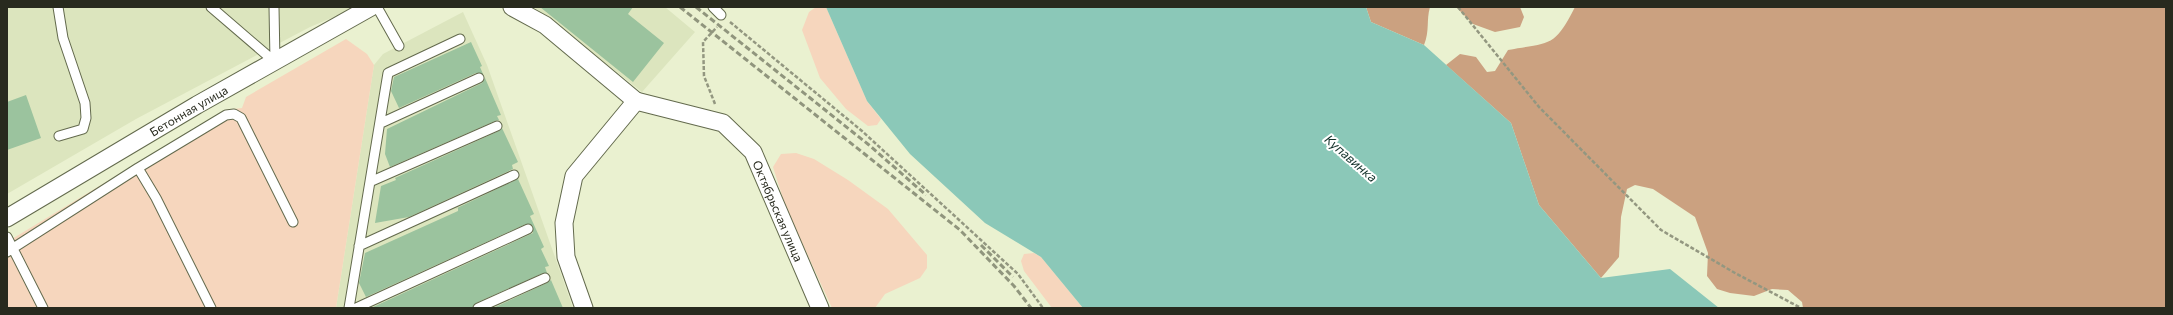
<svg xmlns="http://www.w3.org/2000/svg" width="2173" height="315" font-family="Commissioner,sans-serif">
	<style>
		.built { fill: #dce5be }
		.green { fill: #f6d6bd }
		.forest { fill: #cba180 }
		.water { fill: #8bc8b8 }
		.building { fill: #9bc39e }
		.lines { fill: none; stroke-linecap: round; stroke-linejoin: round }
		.service-casing { stroke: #636a4d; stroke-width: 11 }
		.minor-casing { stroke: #636a4d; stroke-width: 19 }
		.path { stroke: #939780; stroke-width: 2.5; stroke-dasharray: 4 2; stroke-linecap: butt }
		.service { stroke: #fff; stroke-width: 9 }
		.minor { stroke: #fff; stroke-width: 17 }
		.rail { stroke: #90957d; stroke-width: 3; stroke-dasharray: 6 3; stroke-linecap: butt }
		.labels { text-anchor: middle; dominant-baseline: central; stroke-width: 4; stroke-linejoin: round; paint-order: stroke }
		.street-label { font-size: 12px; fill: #282a1e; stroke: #fff }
		.water-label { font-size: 13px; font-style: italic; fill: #113029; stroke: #fff }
	</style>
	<rect width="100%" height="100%" fill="#eaf1d0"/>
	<path class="built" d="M 7,7 L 350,7 L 343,13 L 310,27 L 136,119 L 7,194 Z
		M 534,7 L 665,7 L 695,32 L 642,92 Z
		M 463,12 L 487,65 L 573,308 L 336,308 L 374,65 L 383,54 Z"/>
	<path class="green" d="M 816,7 L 826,7 L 867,101 L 881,119 L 877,125 L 868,126 L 846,109 L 820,78 L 802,30 L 809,12 Z
		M 346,39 L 367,54 L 374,65 L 336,308 L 7,308 L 7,242 L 225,110 L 242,108 L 246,97 Z
		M 796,153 L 814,159 L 848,180 L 888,209 L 927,255 L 927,268 L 920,278 L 885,294 L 875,308 L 832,308 L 786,208 L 773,167 L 781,154 Z
		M 1034,253 L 1041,257 L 1083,308 L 1052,308 L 1024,271 L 1021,261 L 1024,254 Z"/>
	<path class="forest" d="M 1366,7 L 1430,7 C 1426,21 1430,30 1424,45 L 1371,22 Z
		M 1456,7 L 1520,7 L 1524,17 L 1520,27 L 1495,32 L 1473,24 Z
		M 1575,7 L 2166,7 L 2166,308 L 1803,308 L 1802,302 L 1788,290 L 1772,289 L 1754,296 L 1730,293 L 1717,289 L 1707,276 L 1708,253 L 1695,217 L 1653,189 L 1635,185 L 1627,189 L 1621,217 L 1619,257 L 1601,278 L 1539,205 L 1511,123 L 1446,65 L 1460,54 L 1476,57 L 1487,72 L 1495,71 L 1508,50 C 1551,42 1554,48 1575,7 Z"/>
	<path class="water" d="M 826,7 L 1366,7 L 1371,22 L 1424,45 L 1511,123 L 1539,205 L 1601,278 L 1670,269 L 1719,308 L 1083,308 L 1041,257 L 985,223 L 910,154 L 867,101 Z"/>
	<path class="building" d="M 540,7 L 633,7 L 628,14 L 664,43 L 633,82 Z
		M 471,42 L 482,66 L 480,67 L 483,74 L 476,73 L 399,108 L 391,91 L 394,77 Z
		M 485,78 L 501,115 L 497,116 L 499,120 L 495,121 L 390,167 L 385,154 L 387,129 L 482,83 Z
		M 26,95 L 41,138 L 7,150 L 7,102 Z
		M 502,128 L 518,162 L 512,165 L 513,169 L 409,217 L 375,223 L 381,186 L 396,180 L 395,178 L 499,131 Z
		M 518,179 L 534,214 L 530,216 L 544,247 L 541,249 L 549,266 L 545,267 L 547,273 L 543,273 L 476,303 L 472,308 L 371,308 L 533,233 L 533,226 L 526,224 L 366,297 L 359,283 L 365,253 L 458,211 L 458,208 L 455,209 Z
		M 551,280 L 563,308 L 493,308 L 547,283 Z"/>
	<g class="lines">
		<defs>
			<path id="service" d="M 58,7 L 63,38 L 85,103 L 86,118 L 83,129 L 59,136
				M 211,7 L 275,62
				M 274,7 L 275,62
				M 377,7 L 399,46
				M 713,7 L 721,15
				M 381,123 L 479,78
				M 138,168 L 156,198 L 211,308
				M 372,181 L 497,126
				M 7,237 L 43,308
				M 359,246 L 514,175
				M 7,252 L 138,168 L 226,115 L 234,114 L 241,118 L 293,222
				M 349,308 L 388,73 L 460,39
				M 356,308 L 528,229
				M 478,308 L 545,278"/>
			<g id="minor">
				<path d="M 512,7 L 545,25 L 636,101"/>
				<path id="s1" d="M 7,218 L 197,105 L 371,7"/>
				<path id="s2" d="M 584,308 L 566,257 L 564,223 L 574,176 L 636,101 L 723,123 L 753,152 L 820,308"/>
			</g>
		</defs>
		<use href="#service" class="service-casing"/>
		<use href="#minor" class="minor-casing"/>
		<path class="path" d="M 1458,7 L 1539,107 L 1661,230 L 1735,273 L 1801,308
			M 730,22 L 862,131 L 1018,274 L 1043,308
			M 715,104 L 704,76 L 703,42 L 717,27"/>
		<use href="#service" class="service"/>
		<use href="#minor" class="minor"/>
		<path class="rail" d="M 680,7 L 960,230 L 1014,286 L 1031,308
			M 696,7 L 869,145 L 926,195
			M 981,245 L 1013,277"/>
	</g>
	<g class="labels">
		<g class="street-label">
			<text stroke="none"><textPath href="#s1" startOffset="211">Бетонная улица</textPath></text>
			<text stroke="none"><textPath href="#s2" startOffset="429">Октябрьская улица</textPath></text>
		</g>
		<g class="water-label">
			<text transform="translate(1351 158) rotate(41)">Купавинка</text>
		</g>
	</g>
	<rect width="2173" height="315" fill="none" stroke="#282a1e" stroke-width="16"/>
</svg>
